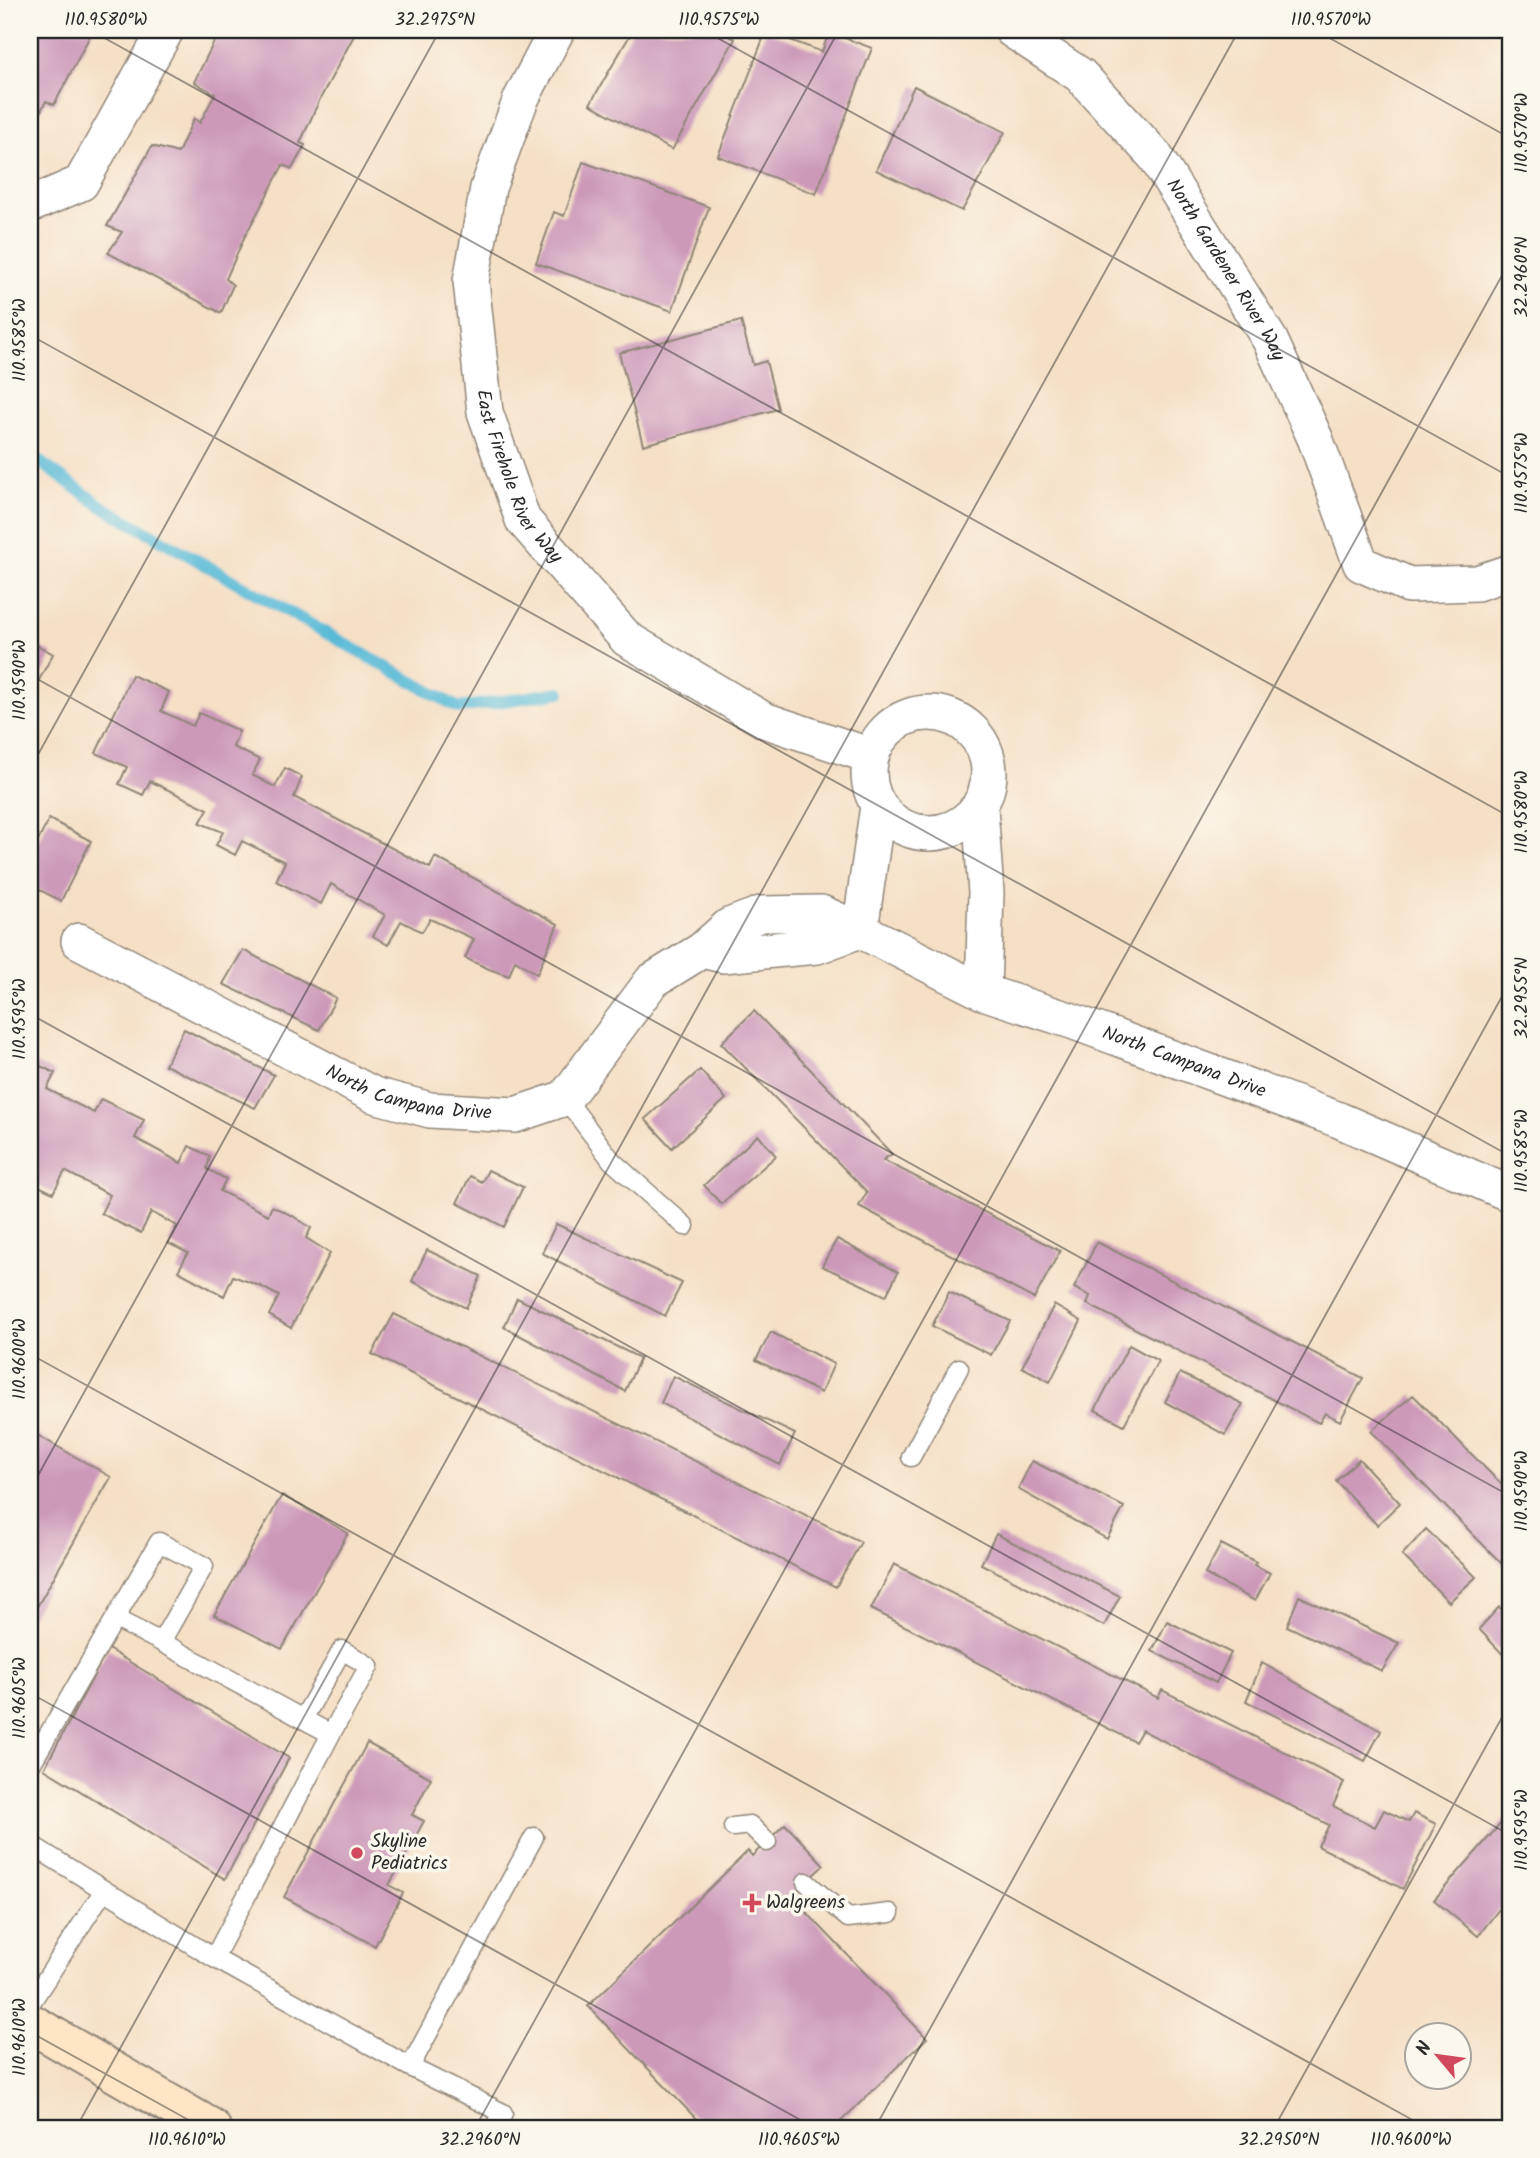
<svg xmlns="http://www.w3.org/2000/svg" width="1540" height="2158" font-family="Kalam,sans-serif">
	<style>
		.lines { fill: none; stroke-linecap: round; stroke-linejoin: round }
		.stream { stroke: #58bad7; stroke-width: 12 }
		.building { fill: #cc99b9 }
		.service-casing { stroke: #908578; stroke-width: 21 }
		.minor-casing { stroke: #908578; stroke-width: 38 }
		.secondary-casing { stroke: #908578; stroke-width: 42 }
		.service { stroke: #fff; stroke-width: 18 }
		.minor { stroke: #fff; stroke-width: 35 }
		.secondary { stroke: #fde5c5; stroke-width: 38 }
		.ticks { fill: none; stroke: #2b2b2b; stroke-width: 2; stroke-opacity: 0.45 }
		.poi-dot { fill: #d1495b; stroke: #fbf7ec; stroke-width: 2.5 }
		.labels { text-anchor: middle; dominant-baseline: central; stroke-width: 7; stroke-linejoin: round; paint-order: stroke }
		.street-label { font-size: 19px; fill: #2b2b2b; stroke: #fbf7ec }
		.poi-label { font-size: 19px; fill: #2b2b2b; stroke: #fbf7ec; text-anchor: start }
		.neatline { fill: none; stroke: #2b2b2b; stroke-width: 2.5 }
		.ticks-label { font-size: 18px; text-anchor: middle; fill: #2b2b2b }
	</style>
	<rect width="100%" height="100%" fill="#fbf7ec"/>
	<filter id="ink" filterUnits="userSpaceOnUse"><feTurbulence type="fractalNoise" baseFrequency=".0143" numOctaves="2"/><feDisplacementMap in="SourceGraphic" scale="14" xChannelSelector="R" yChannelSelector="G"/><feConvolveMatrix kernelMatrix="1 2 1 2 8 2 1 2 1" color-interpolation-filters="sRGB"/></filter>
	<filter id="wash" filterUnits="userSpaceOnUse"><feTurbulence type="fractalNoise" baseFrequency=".00686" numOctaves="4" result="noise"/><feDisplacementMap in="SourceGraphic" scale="28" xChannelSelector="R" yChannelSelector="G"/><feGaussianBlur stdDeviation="1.57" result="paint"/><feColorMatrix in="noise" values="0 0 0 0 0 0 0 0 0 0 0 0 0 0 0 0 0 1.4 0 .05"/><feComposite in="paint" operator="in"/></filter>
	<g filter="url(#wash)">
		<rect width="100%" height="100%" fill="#f5dfc5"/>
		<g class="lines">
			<path class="stream" d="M 30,455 L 103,507 L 459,708 L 560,692"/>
		</g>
		<g id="blocks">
			<path class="building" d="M 30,30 L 93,30 L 54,105 L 46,101 L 30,132 Z
				M 220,30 L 357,30 L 320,99 L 300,143 L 305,145 L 292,169 L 283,165 L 244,238 L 226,279 L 233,285 L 221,313 L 108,253 L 122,232 L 107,226 L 152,146 L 178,153 L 194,118 L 200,123 L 215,94 L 194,82 Z
				M 633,30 L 718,30 L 735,39 L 672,150 L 590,104 Z
				M 766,31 L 822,52 L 829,32 L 872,48 L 816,194 L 718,156 Z
				M 914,86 L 1005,132 L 962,211 L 876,170 Z
				M 583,162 L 709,207 L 672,311 L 536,263 L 554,212 L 564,216 Z
				M 741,321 L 753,365 L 766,361 L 778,409 L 643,445 L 619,353 Z
				M 30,641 L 53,654 L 30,697 Z
				M 132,675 L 169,692 L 161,711 L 193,726 L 199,713 L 239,731 L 233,747 L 260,760 L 252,775 L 275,787 L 285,768 L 302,777 L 294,797 L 430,868 L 435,857 L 558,924 L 537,974 L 515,960 L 509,976 L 489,969 L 465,958 L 474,939 L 430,919 L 422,932 L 401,921 L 388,945 L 373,936 L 385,915 L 331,884 L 321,904 L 276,881 L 285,862 L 242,841 L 235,855 L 216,845 L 223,832 L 200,823 L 208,809 L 150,781 L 143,795 L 119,784 L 127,767 L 96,753 Z
				M 49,819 L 91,841 L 61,901 L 30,885 L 30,857 Z
				M 243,950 L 336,998 L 319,1030 L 223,984 Z
				M 754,1011 L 892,1154 L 883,1160 L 1060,1251 L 1034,1299 L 859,1206 L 867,1192 L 721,1043 Z
				M 184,1029 L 274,1075 L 255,1108 L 165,1065 Z
				M 30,1061 L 55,1073 L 47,1089 L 94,1113 L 101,1099 L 144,1120 L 135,1138 L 181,1163 L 189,1146 L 210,1156 L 207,1169 L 226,1179 L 220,1191 L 268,1215 L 272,1206 L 293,1216 L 311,1228 L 306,1238 L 330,1253 L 291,1328 L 269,1315 L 279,1296 L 260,1286 L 233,1276 L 224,1296 L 178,1271 L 188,1253 L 168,1243 L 177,1226 L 151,1212 L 141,1233 L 121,1224 L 101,1213 L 110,1195 L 65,1171 L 53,1193 L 30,1182 Z
				M 700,1070 L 726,1099 L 672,1148 L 645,1119 Z
				M 758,1135 L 776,1156 L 721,1204 L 704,1185 Z
				M 488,1170 L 523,1187 L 504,1227 L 457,1203 L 470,1176 L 482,1182 Z
				M 556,1224 L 682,1283 L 665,1316 L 542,1253 Z
				M 837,1239 L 898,1272 L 886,1296 L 822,1266 Z
				M 1097,1242 L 1363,1378 L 1340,1421 L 1325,1413 L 1319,1423 L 1087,1304 L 1090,1296 L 1074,1288 Z
				M 427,1250 L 481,1276 L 466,1308 L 412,1281 Z
				M 949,1292 L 1010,1321 L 991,1355 L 932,1326 Z
				M 517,1298 L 640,1358 L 625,1391 L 504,1327 Z
				M 1054,1305 L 1081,1321 L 1050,1382 L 1022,1367 Z
				M 394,1314 L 861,1542 L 836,1587 L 372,1354 Z
				M 771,1332 L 834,1364 L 821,1393 L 756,1360 Z
				M 1129,1345 L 1158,1361 L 1124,1425 L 1095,1410 Z
				M 1180,1373 L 1243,1404 L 1225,1435 L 1165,1402 Z
				M 673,1376 L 795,1434 L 780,1465 L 661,1403 Z
				M 1413,1395 L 1510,1493 L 1510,1572 L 1371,1431 Z
				M 30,1431 L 111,1477 L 30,1619 Z
				M 1359,1459 L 1400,1503 L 1377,1525 L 1336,1481 Z
				M 1032,1461 L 1124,1507 L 1107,1539 L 1018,1489 Z
				M 282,1495 L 348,1533 L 282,1649 L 214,1615 Z
				M 1426,1529 L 1476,1577 L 1449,1602 L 1402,1555 Z
				M 996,1534 L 1120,1596 L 1104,1626 L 981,1564 Z
				M 1221,1544 L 1256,1562 L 1254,1565 L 1270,1573 L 1255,1601 L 1205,1574 Z
				M 894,1564 L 1158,1698 L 1162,1690 L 1344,1782 L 1333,1806 L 1375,1827 L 1384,1810 L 1409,1822 L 1414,1813 L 1436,1824 L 1403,1889 L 1318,1846 L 1329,1825 L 1142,1730 L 1135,1742 L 871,1609 Z
				M 1299,1596 L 1399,1643 L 1382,1671 L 1287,1626 Z
				M 1499,1607 L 1510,1616 L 1510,1662 L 1479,1629 Z
				M 1167,1621 L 1231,1653 L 1216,1683 L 1152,1651 Z
				M 108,1649 L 289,1758 L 225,1879 L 44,1769 Z
				M 1262,1663 L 1381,1731 L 1365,1761 L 1246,1701 Z
				M 367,1743 L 431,1778 L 412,1815 L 424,1821 L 389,1885 L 403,1893 L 375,1946 L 284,1897 Z
				M 1510,1813 L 1510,1914 L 1500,1908 L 1478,1936 L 1434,1900 Z
				M 785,1824 L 824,1865 L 791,1896 L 927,2038 L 834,2128 L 705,2128 L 588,2006 L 748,1851 L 752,1856 Z"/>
		</g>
	</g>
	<g filter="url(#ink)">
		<use href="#blocks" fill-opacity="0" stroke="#908578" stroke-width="2"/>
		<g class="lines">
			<defs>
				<path id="service" d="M 565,1098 L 612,1161 L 685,1226
					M 911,1457 L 959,1368
					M 161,1642 L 303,1719 L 342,1650 L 369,1666 L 331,1734 L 303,1719
					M 30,1766 L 159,1542 L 204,1566 L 161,1642 L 116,1619
					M 733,1827 L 750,1825 L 767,1842
					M 30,1844 L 104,1890 L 30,2004
					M 806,1882 L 848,1918 L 890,1913
					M 104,1890 L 214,1958 L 331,1734
					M 214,1958 L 410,2067 L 534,1837
					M 410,2067 L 503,2113 L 495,2128"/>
				<g id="minor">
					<path id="s1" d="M 557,30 L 521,99 L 488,188 L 471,281 L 485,412 L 523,520 L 627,639 L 764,720 L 871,756"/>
					<path id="s2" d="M 1012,30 L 1080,75 L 1155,156 L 1270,340 L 1315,438 L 1361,564 L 1409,585 L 1477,583 L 1510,572"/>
					<path d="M 30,205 L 81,183 L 166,30"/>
					<circle cx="929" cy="773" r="60"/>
					<path id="s3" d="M 878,806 L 860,930 L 983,992 L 1072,1021 L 1339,1120 L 1510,1194"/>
					<path d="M 980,808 L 986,893 L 983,992"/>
					<path id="s4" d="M 79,941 L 374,1095 L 430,1110 L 515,1115 L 565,1098 L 652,981 L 702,950 L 729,926 L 761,914 L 821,913 L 860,930 L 817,946 L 723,955 L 702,950"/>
				</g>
				<path id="secondary" d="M 30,2023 L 211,2128"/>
			</defs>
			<use href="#service" class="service-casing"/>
			<use href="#minor" class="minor-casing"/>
			<use href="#secondary" class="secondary-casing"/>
			<use href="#service" class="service"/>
			<use href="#minor" class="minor"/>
			<use href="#secondary" class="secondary"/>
		</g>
	</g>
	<path class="ticks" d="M 90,30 L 1510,817M 703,30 L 1510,477M 1315,30 L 1510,138M 30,49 L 40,30M 30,335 L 1510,1156M 30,675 L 1510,1496M 30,769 L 440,30M 30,1014 L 1510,1835M 30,1354 L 1427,2128M 30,1490 L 839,30M 30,1693 L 815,2128M 30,2032 L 203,2128M 76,2128 L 1239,30M 475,2128 L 1510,261M 875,2128 L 1510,982M 1274,2128 L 1510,1703"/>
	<g class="poi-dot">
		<circle cx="357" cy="1853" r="7"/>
		<path d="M748.5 1892.5h7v7h7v7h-7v7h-7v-7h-7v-7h7z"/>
	</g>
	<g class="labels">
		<g class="street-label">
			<text stroke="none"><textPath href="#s2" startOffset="326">North Gardener River Way</textPath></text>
			<text stroke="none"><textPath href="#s1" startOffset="472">East Firehole River Way</textPath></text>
			<text stroke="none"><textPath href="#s3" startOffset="476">North Campana Drive</textPath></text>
			<text stroke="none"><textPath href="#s4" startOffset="366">North Campana Drive</textPath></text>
		</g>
		<g class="poi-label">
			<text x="371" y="1842">Skyline<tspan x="371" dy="22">Pediatrics</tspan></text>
			<text x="766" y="1903">Walgreens</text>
		</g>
	</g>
	<rect width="1540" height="2158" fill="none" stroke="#fbf7ec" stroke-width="77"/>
	<g transform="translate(1438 2056) rotate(299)"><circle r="33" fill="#fbf7ec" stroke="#a8a59f" stroke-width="2"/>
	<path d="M0-5L12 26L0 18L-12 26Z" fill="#d1495b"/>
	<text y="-10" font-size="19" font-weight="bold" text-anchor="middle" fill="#2b2b2b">N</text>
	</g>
	<rect x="38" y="38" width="1464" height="2082" class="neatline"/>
	<g class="ticks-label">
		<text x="106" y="25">110.9580°W</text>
		<text x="435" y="25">32.2975°N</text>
		<text x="719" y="25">110.9575°W</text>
		<text x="1331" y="25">110.9570°W</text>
		<text transform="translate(1521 133) rotate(-90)" y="6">110.9570°W</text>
		<text transform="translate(1521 277) rotate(-90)" y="6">32.2960°N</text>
		<text transform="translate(19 340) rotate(-90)" y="6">110.9585°W</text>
		<text transform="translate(1521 473) rotate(-90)" y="6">110.9575°W</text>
		<text transform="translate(19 680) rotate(-90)" y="6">110.9590°W</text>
		<text transform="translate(1521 812) rotate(-90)" y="6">110.9580°W</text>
		<text transform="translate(1521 998) rotate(-90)" y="6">32.2955°N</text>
		<text transform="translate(19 1019) rotate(-90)" y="6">110.9595°W</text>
		<text transform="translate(1521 1151) rotate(-90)" y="6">110.9585°W</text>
		<text transform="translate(19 1359) rotate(-90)" y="6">110.9600°W</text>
		<text transform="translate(1521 1491) rotate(-90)" y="6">110.9590°W</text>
		<text transform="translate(19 1698) rotate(-90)" y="6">110.9605°W</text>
		<text transform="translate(1521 1830) rotate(-90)" y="6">110.9595°W</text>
		<text transform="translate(19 2037) rotate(-90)" y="6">110.9610°W</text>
		<text x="187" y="2145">110.9610°W</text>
		<text x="480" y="2145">32.2960°N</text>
		<text x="799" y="2145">110.9605°W</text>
		<text x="1279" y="2145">32.2950°N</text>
		<text x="1411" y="2145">110.9600°W</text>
	</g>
</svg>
